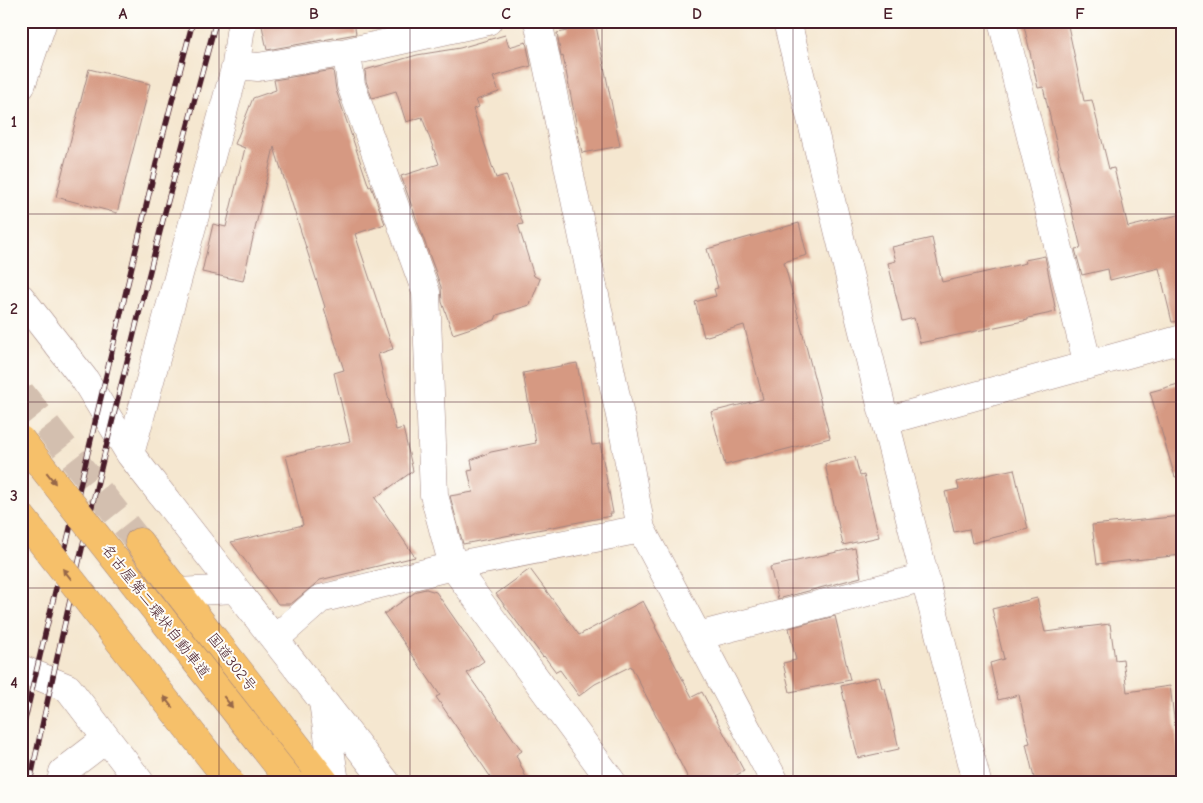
<svg xmlns="http://www.w3.org/2000/svg" width="1203" height="803" font-family="'Comic Neue','Klee One',sans-serif">
	<style>
		.building { fill: #d69982 }
		.lines { fill: none; stroke-linecap: round; stroke-linejoin: round }
		.highway-tunnel { stroke: #d3bfaf; stroke-width: 28; stroke-dasharray: 28 14; stroke-linecap: butt }
		.minor-casing { stroke: #a0837e; stroke-width: 29 }
		.highway-casing { stroke: #a0837e; stroke-width: 29 }
		.minor { stroke: #fff; stroke-width: 28 }
		.highway { stroke: #f6c06b; stroke-width: 28 }
		.rail-casing { stroke: #4a1f2b; stroke-width: 5.5 }
		.rail { stroke: #fdfcf7; stroke-width: 4; stroke-dasharray: 11; stroke-linecap: butt }
		.highway-bridge-casing { stroke: #a0837e; stroke-width: 29; stroke-linecap: butt }
		.highway-bridge { stroke: #f6c06b; stroke-width: 28 }
		.oneway { fill: #976748 }
		.grid { fill: none; stroke: #4a1f2b; stroke-width: 1; stroke-opacity: 0.55 }
		.labels { text-anchor: middle; dominant-baseline: central; stroke-width: 4; stroke-linejoin: round; paint-order: stroke }
		.street-label { font-size: 15px; fill: #4a1f2b; stroke: #fdfcf7 }
		.neatline { fill: none; stroke: #4a1f2b; stroke-width: 2 }
		.grid-label { font-size: 16px; text-anchor: middle; font-weight: bold; fill: #4a1f2b }
	</style>
	<rect width="100%" height="100%" fill="#fdfcf7"/>
	<filter id="ink" filterUnits="userSpaceOnUse"><feTurbulence type="fractalNoise" baseFrequency=".02" numOctaves="2"/><feDisplacementMap in="SourceGraphic" scale="10" xChannelSelector="R" yChannelSelector="G"/><feConvolveMatrix kernelMatrix="1 2 1 2 8 2 1 2 1" color-interpolation-filters="sRGB"/></filter>
	<filter id="wash" filterUnits="userSpaceOnUse"><feTurbulence type="fractalNoise" baseFrequency=".0096" numOctaves="4" result="noise"/><feDisplacementMap in="SourceGraphic" scale="20" xChannelSelector="R" yChannelSelector="G"/><feGaussianBlur stdDeviation="1.12" result="paint"/><feColorMatrix in="noise" values="0 0 0 0 0 0 0 0 0 0 0 0 0 0 0 0 0 1.4 0 .05"/><feComposite in="paint" operator="in"/></filter>
	<g filter="url(#wash)">
		<rect width="100%" height="100%" fill="#f5e7d0"/>
		<g id="blocks">
			<path class="building" d="M 261,21 L 354,21 L 356,34 L 267,50 Z
				M 565,21 L 595,21 L 620,146 L 582,153 L 563,56 L 561,57 L 557,33 L 567,31 Z
				M 1023,21 L 1067,21 L 1084,101 L 1092,100 L 1109,169 L 1114,168 L 1128,227 L 1182,214 L 1182,321 L 1172,322 L 1159,268 L 1110,280 L 1108,269 L 1082,275 L 1075,249 L 1081,248 L 1058,155 L 1059,155 L 1043,87 L 1038,88 Z
				M 505,35 L 509,47 L 526,42 L 531,66 L 493,77 L 499,92 L 476,100 L 479,107 L 473,109 L 496,178 L 506,175 L 523,224 L 518,225 L 534,276 L 540,279 L 530,305 L 497,315 L 495,320 L 453,334 L 442,302 L 441,287 L 401,176 L 439,164 L 422,117 L 406,122 L 396,91 L 372,98 L 366,81 L 365,70 L 417,55 L 460,48 Z
				M 89,69 L 150,84 L 117,213 L 56,197 Z
				M 333,70 L 336,90 L 369,187 L 371,186 L 385,224 L 355,234 L 393,349 L 378,354 L 396,430 L 403,428 L 413,471 L 375,498 L 415,557 L 320,580 L 291,604 L 278,604 L 231,542 L 303,525 L 286,456 L 350,441 L 334,373 L 344,370 L 324,308 L 325,307 L 274,147 L 243,281 L 202,272 L 213,224 L 226,227 L 245,148 L 235,144 L 253,98 L 276,90 L 274,80 Z
				M 799,223 L 807,255 L 784,262 L 830,438 L 725,465 L 711,412 L 763,399 L 744,325 L 704,337 L 695,302 L 716,296 L 714,289 L 718,288 L 707,249 Z
				M 932,238 L 942,282 L 1026,263 L 1025,260 L 1045,256 L 1056,312 L 1028,318 L 1028,320 L 920,343 L 914,318 L 902,321 L 888,263 L 896,261 L 892,247 Z
				M 577,363 L 592,445 L 600,444 L 613,513 L 610,513 L 611,516 L 463,544 L 450,496 L 473,492 L 468,471 L 473,470 L 471,460 L 491,452 L 536,443 L 523,373 Z
				M 1182,383 L 1182,476 L 1175,477 L 1150,392 Z
				M 855,457 L 860,476 L 864,475 L 879,537 L 843,545 L 825,464 Z
				M 1014,469 L 1028,529 L 972,543 L 969,529 L 954,532 L 945,492 L 959,489 L 957,482 Z
				M 1182,516 L 1182,555 L 1097,564 L 1092,525 Z
				M 855,548 L 861,577 L 778,599 L 770,567 Z
				M 530,569 L 579,635 L 643,601 L 656,626 L 655,627 L 692,697 L 702,692 L 744,771 L 724,782 L 690,782 L 631,666 L 595,684 L 579,696 L 560,670 L 556,672 L 544,656 L 543,657 L 496,594 Z
				M 426,589 L 436,592 L 484,661 L 467,673 L 522,751 L 516,755 L 528,782 L 494,782 L 436,697 L 440,695 L 384,614 L 417,591 Z
				M 1037,598 L 1045,632 L 1110,624 L 1115,660 L 1123,659 L 1127,692 L 1170,686 L 1182,782 L 1035,782 L 1026,744 L 1030,743 L 1019,695 L 998,700 L 990,663 L 1004,659 L 992,609 Z
				M 835,616 L 850,680 L 790,692 L 783,663 L 796,660 L 789,628 Z
				M 879,677 L 882,688 L 885,688 L 899,749 L 858,758 L 841,686 Z"/>
		</g>
	</g>
	<g filter="url(#ink)">
		<use href="#blocks" fill-opacity="0" stroke="#a0837e" stroke-width="1"/>
		<g class="lines">
			<path class="highway-tunnel" d="M 21,393 L 139,542"/>
			<defs>
				<path id="minor" d="M 243,21 L 240,33 L 236,65 L 130,454 L 386,782
					M 488,21 L 347,52 L 351,85 L 426,292 L 434,495 L 453,566 L 612,782
					M 538,21 L 625,440 L 641,529 L 775,782
					M 787,21 L 885,421 L 977,782
					M 1002,21 L 1088,365
					M 236,65 L 258,67 L 347,52
					M 21,86 L 43,21
					M 21,298 L 85,380 L 130,454
					M 885,421 L 1182,339
					M 178,592 L 235,589
					M 698,636 L 925,577
					M 275,639 L 320,599 L 453,566 L 641,529
					M 21,669 L 68,688 L 140,782
					M 323,702 L 335,782
					M 61,782 L 63,772 L 106,739"/>
				<path id="highway" d="M 139,542 L 325,782"/>
			</defs>
			<use href="#minor" class="minor-casing"/>
			<use href="#highway" class="highway-casing"/>
			<use href="#minor" class="minor"/>
			<use href="#highway" class="highway"/>
			<defs>
				<path id="rail" d="M 21,736 L 161,143 L 193,21
					M 30,782 C 84,527 147,273 216,21"/>
			</defs>
			<use href="#rail" class="rail-casing"/>
			<use href="#rail" class="rail"/>
			<defs>
				<path id="highway-bridge" d="M 21,440 L 291,782
					M 21,516 L 230,782"/>
			</defs>
			<use href="#highway-bridge" class="highway-bridge-casing"/>
			<use href="#highway-bridge" class="highway-bridge"/>
		</g>
		<defs><path id="oneway-solid" d="M-6-.8H1V-3.2L6.5 0L1 3.2V.8H-6Z" transform="scale(1.25)"/></defs>
		<g class="oneway">
			<use href="#oneway-solid" transform="translate(51 478) rotate(52)"/>
			<use href="#oneway-solid" transform="translate(67 574) rotate(-128)"/>
			<use href="#oneway-solid" transform="translate(168 702) rotate(-128)"/>
			<use href="#oneway-solid" transform="translate(228 702) rotate(52)"/>
		</g>
	</g>
	<path class="grid" d="M 219,21 L 219,782M 410,21 L 410,782M 602,21 L 602,782M 793,21 L 793,782M 984,21 L 984,782M 21,214 L 1182,214M 21,402 L 1182,402M 21,588 L 1182,588"/>
	<g class="labels">
		<g class="street-label">
			<text transform="translate(156 611) rotate(52)">名古屋第二環状自動車道</text>
			<text transform="translate(232 662) rotate(52)">国道302号</text>
		</g>
	</g>
	<rect width="1203" height="803" fill="none" stroke="#fdfcf7" stroke-width="55"/>
	<rect x="28" y="28" width="1148" height="748" class="neatline"/>
	<g class="grid-label">
		<text x="123" y="19">A</text>
		<text x="314" y="19">B</text>
		<text x="506" y="19">C</text>
		<text x="697" y="19">D</text>
		<text x="888" y="19">E</text>
		<text x="1080" y="19">F</text>
		<text x="14" y="127">1</text>
		<text x="14" y="314">2</text>
		<text x="14" y="501">3</text>
		<text x="14" y="688">4</text>
	</g>
</svg>
